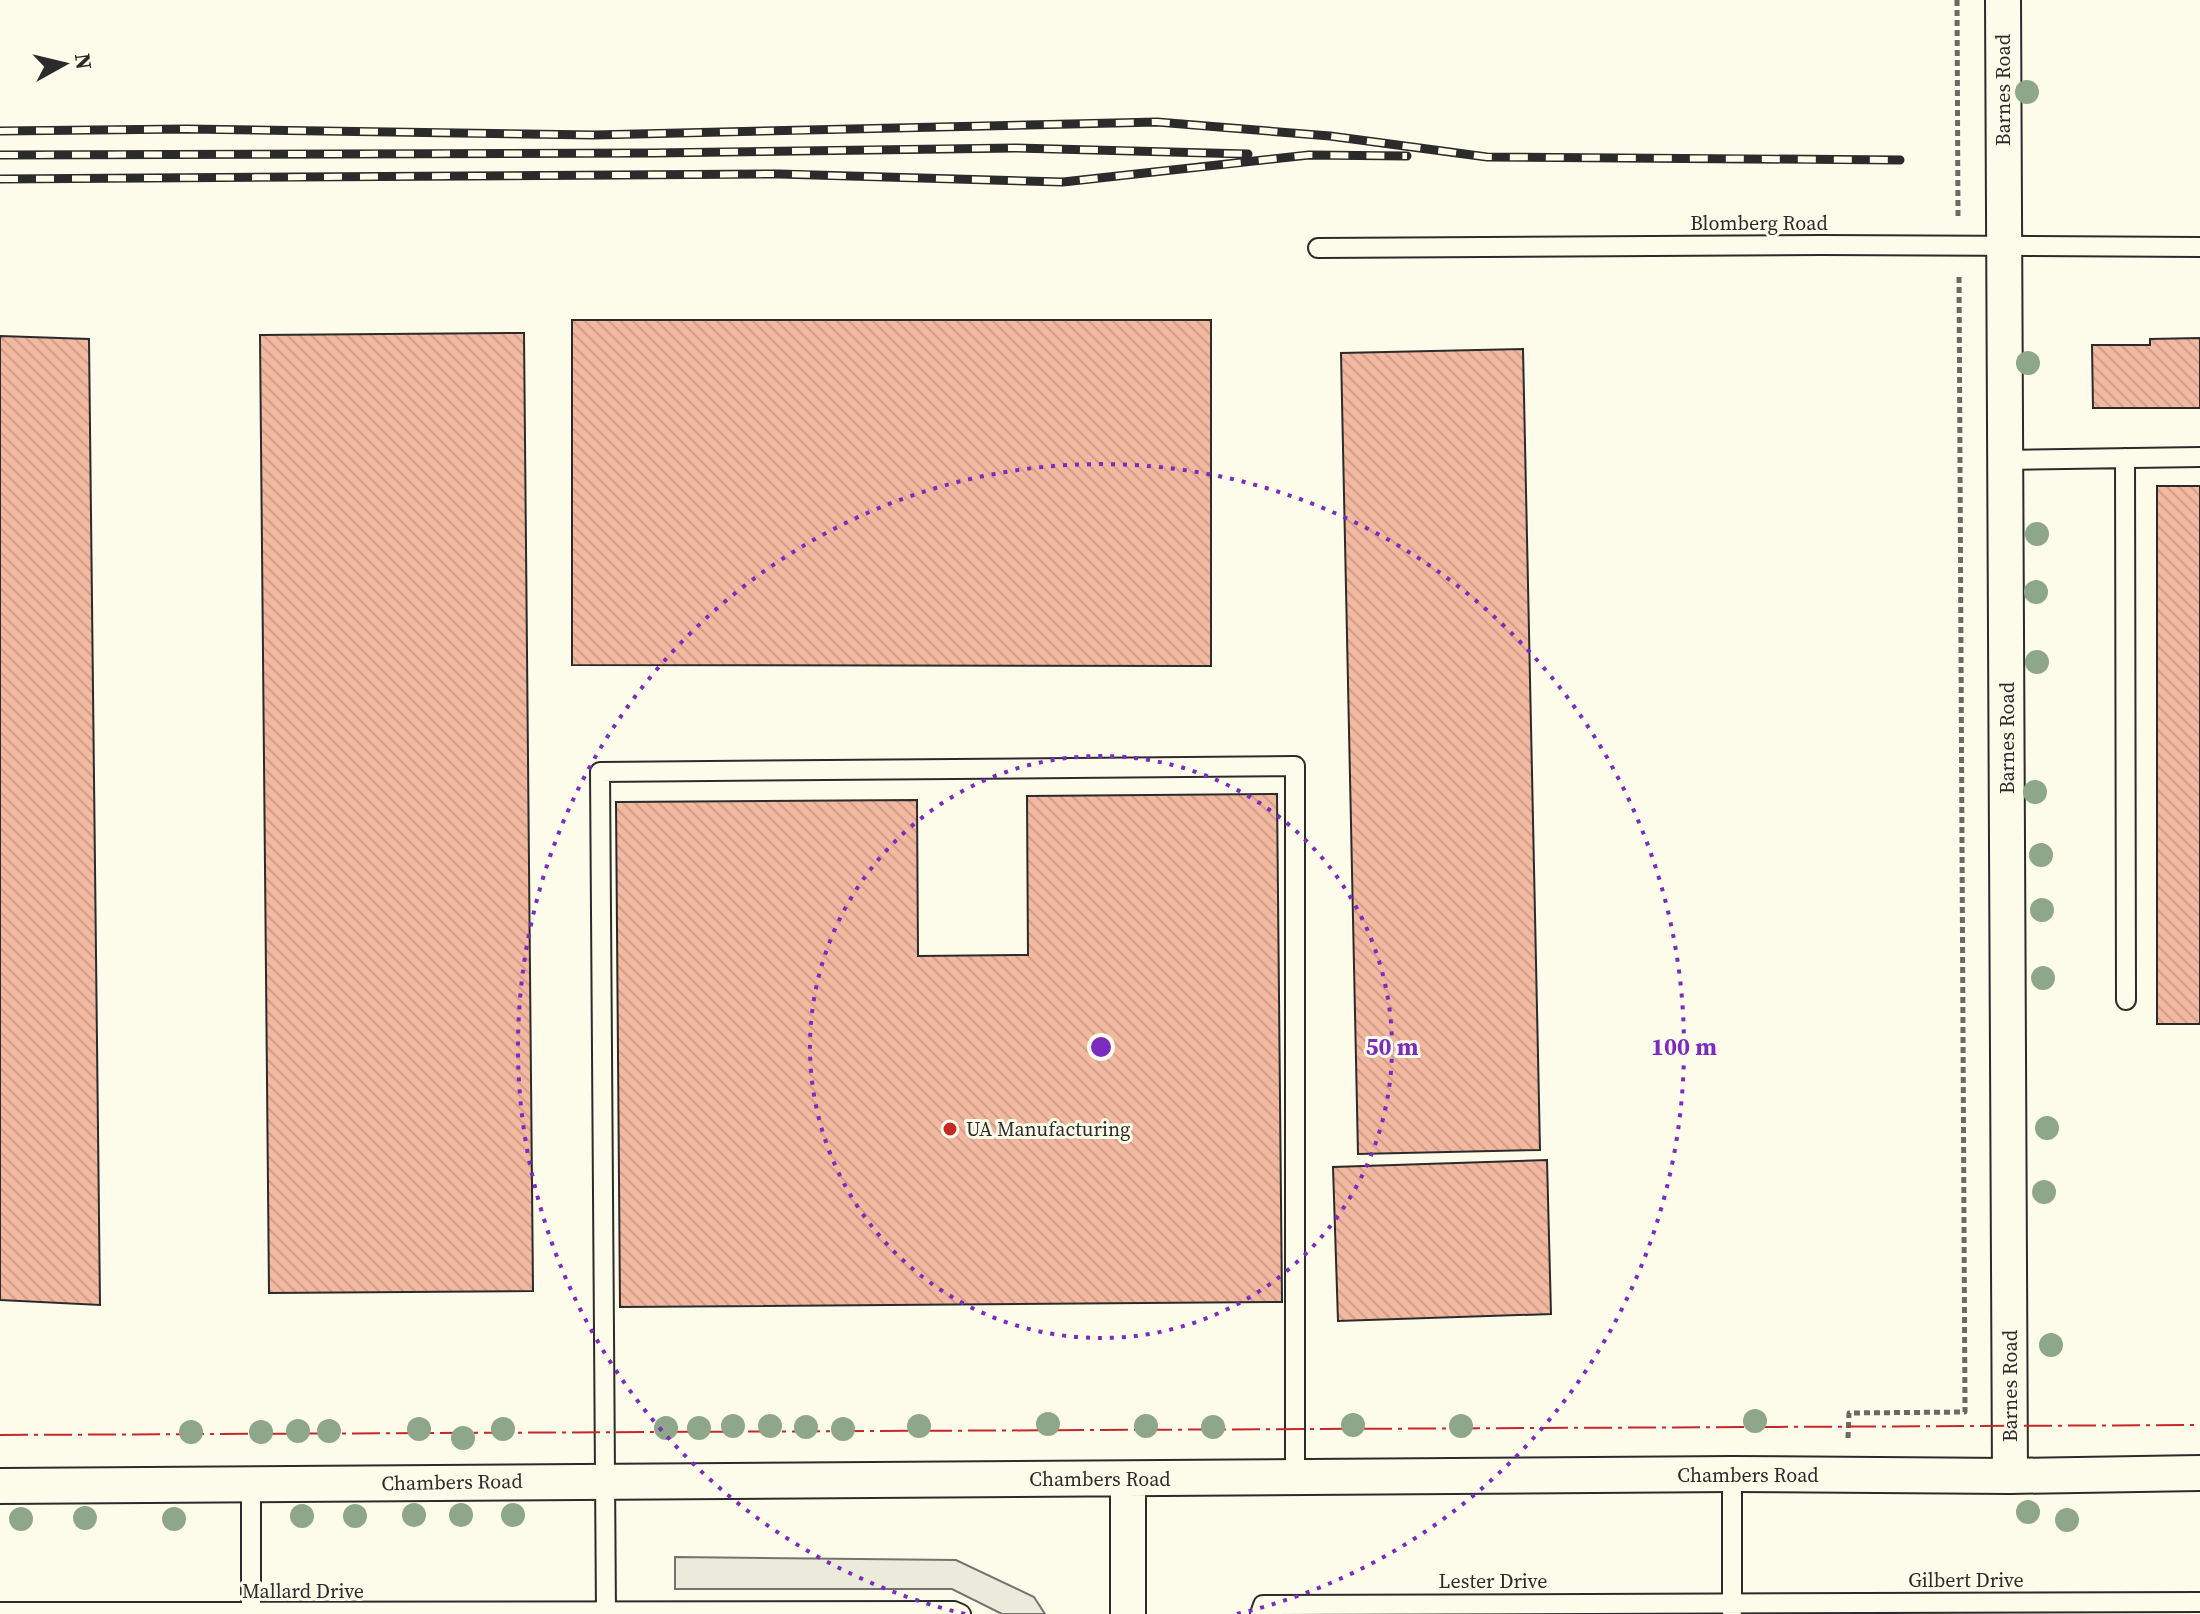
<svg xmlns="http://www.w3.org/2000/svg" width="2200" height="1614" font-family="'Source Serif 4',serif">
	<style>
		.parking { fill: #eceadb; stroke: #74746e; stroke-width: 2 }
		.building { fill: url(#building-back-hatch); stroke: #2b2b2b; stroke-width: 2 }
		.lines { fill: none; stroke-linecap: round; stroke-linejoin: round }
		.service-casing { stroke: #2b2b2b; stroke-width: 22 }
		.minor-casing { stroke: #2b2b2b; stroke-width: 38 }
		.path { stroke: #6a6964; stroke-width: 5; stroke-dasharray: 6 4; stroke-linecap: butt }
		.service { stroke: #fdfbea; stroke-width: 18 }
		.minor { stroke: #fdfbea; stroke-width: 34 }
		.rail-casing { stroke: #2b2b2b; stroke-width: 9 }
		.rail { stroke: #fdfbea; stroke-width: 6; stroke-dasharray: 18; stroke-linecap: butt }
		.power { stroke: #c62828; stroke-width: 2; stroke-dasharray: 28 6 4 6; stroke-linecap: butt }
		.tree { fill: #8ea78a }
		.ring { fill: none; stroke: #7b2cbf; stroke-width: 4; stroke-dasharray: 4 8 }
		.poi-dot { fill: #c62828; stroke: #fdfbea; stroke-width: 3 }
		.labels { text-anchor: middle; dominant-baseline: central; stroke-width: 6; stroke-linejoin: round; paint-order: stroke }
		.street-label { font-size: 20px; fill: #2b2b2b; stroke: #fdfbea }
		.poi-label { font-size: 20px; fill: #2b2b2b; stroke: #fdfbea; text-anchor: start }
		.centre { fill: #7b2cbf; stroke: #fdfbea; stroke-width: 4 }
		.ring-label { font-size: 24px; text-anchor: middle; font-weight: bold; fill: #7b2cbf; stroke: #fdfbea; stroke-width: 6; stroke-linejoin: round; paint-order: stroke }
	</style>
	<defs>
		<pattern id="building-back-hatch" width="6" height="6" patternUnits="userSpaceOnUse" patternTransform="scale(2)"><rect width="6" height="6" fill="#f2b8a0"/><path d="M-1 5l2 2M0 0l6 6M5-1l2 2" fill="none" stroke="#d09e8a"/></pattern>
	</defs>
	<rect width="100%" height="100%" fill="#fdfbea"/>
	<path class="parking" d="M 675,1557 L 956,1560 L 1034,1597 L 1045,1614 L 1002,1614 L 952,1589 L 675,1589 Z"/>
	<path class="building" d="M 572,320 L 1211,320 L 1211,666 L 572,665 Z
		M 524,333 L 533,1291 L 269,1293 L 260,335 Z
		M 0,336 L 89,339 L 100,1305 L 0,1300 Z
		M 2200,338 L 2200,408 L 2093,408 L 2092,345 L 2150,345 L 2150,339 Z
		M 1523,349 L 1540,1150 L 1358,1154 L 1341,353 Z
		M 2157,486 L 2200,486 L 2200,1024 L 2157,1024 Z
		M 1277,794 L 1282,1302 L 620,1307 L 616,802 L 917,800 L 918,956 L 1028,955 L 1027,796 Z
		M 1547,1160 L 1551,1314 L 1338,1321 L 1333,1167 Z"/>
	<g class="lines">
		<defs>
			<path id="service" d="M 1318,248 L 1822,245 L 2200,247
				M 2125,458 L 2126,1000
				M 2005,460 L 2200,457
				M 1732,1474 L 1732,1612
				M 0,1612 L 954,1611 L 961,1614
				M 251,1613 L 251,1484
				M 606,1614 L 600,772 L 1295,766 L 1295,1478
				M 1260,1614 L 1263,1605 L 2200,1602"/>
			<path id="minor" d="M 2003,0 L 2010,1476
				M 1128,1480 L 1128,1614
				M 0,1486 L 1732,1474 L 2010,1476 L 2200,1473"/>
		</defs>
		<use href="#service" class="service-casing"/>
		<use href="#minor" class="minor-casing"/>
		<path class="path" d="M 1957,0 L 1958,217
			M 1848,1438 L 1849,1413 L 1965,1412 L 1959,275"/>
		<use href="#service" class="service"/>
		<use href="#minor" class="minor"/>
		<defs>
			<path id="rail" d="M 0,131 L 188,129 L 594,135 L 1157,122 L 1330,136 L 1487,157 L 1900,160
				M 0,155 L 654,153 L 1016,148 L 1248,154
				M 0,179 L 779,174 L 1063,182 L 1309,155 L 1407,156"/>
		</defs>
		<use href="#rail" class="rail-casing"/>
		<use href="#rail" class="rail"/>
		<path class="power" d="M 0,1435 L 2200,1425"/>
	</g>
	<g class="tree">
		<circle cx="2027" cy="92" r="12"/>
		<circle cx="2028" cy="363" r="12"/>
		<circle cx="2037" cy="534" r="12"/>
		<circle cx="2036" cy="592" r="12"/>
		<circle cx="2037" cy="662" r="12"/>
		<circle cx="2035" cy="792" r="12"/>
		<circle cx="2041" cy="855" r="12"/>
		<circle cx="2042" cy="910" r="12"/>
		<circle cx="2043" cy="978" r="12"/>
		<circle cx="2047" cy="1128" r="12"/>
		<circle cx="2044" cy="1192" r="12"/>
		<circle cx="2051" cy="1345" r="12"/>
		<circle cx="1755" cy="1421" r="12"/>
		<circle cx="1048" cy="1424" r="12"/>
		<circle cx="1353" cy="1425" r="12"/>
		<circle cx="733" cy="1426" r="12"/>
		<circle cx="770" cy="1426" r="12"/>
		<circle cx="919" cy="1426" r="12"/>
		<circle cx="1146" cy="1426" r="12"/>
		<circle cx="1461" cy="1426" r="12"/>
		<circle cx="806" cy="1427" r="12"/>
		<circle cx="1213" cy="1427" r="12"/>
		<circle cx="666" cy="1428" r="12"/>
		<circle cx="699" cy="1428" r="12"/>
		<circle cx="419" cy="1429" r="12"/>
		<circle cx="503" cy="1429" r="12"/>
		<circle cx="843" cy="1429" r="12"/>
		<circle cx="298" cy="1431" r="12"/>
		<circle cx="329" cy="1431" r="12"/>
		<circle cx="191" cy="1432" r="12"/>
		<circle cx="261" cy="1432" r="12"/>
		<circle cx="463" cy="1438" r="12"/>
		<circle cx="2028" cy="1512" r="12"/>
		<circle cx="414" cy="1515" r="12"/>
		<circle cx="461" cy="1515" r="12"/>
		<circle cx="513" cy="1515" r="12"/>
		<circle cx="302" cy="1516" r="12"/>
		<circle cx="355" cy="1516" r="12"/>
		<circle cx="85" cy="1518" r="12"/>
		<circle cx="21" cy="1519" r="12"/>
		<circle cx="174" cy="1519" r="12"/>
		<circle cx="2067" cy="1520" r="12"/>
	</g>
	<g class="ring">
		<circle cx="1101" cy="1047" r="291"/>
		<path d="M965 1614A583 583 0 1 1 1237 1614"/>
	</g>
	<circle class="poi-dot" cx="950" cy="1129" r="8"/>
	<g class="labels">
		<g class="street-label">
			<text transform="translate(2003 90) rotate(-90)">Barnes Road</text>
			<text x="1759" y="223">Blomberg Road</text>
			<text transform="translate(2007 738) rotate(-90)">Barnes Road</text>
			<text transform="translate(2010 1386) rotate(-90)">Barnes Road</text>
			<text x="1748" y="1475">Chambers Road</text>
			<text x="1100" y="1479">Chambers Road</text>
			<text transform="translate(452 1482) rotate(-1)">Chambers Road</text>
			<text x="1966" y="1580">Gilbert Drive</text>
			<text x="1493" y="1581">Lester Drive</text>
			<text x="303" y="1591">Mallard Drive</text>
		</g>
		<g class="poi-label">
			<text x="966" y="1129">UA Manufacturing</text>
		</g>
	</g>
	<circle cx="1101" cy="1047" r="12" class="centre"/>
	<g class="ring-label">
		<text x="1392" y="1055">50 m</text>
		<text x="1684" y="1055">100 m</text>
	</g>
	<g transform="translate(64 64) rotate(82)" stroke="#fdfbea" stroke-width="6" paint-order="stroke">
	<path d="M0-6L14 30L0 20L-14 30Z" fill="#2b2b2b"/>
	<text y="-12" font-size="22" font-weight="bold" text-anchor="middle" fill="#2b2b2b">N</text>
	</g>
</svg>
